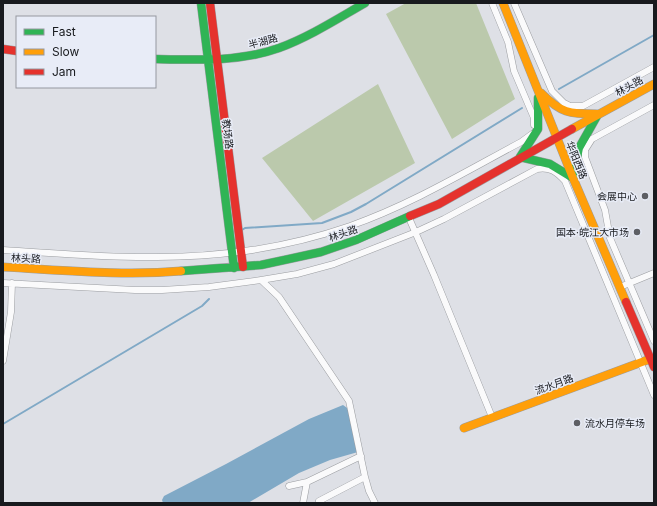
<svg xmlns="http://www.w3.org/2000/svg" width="657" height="506" font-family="Inter,'Noto Sans SC',sans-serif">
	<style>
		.forest { fill: #bbc9ac }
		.water { fill: #80a9c6 }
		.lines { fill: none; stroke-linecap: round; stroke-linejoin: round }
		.stream { stroke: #80a9c6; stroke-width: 2 }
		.street-casing { stroke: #9b9da1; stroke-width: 7 }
		.fast-casing { stroke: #9b9da1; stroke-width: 9 }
		.slow-casing { stroke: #9b9da1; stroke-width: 9 }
		.jam-casing { stroke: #9b9da1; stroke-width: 9 }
		.street { stroke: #fafafb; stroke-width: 6 }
		.fast { stroke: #30b455; stroke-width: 8 }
		.slow { stroke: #ff9f0a; stroke-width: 8 }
		.jam { stroke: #e5322d; stroke-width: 8 }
		.poi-dot { fill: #5d5f64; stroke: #e8ecf7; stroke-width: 1.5 }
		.labels { text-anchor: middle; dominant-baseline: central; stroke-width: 3; stroke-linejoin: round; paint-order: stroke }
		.street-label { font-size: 10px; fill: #181a1e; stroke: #e8ecf7 }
		.poi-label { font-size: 10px; fill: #181a1e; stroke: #e8ecf7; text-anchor: end }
	</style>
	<rect width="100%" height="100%" fill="#dee0e6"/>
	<path class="forest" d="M 406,3 L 476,3 L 515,99 L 452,139 L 386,14 Z
		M 378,84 L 415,163 L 313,221 L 262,158 Z"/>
	<path class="water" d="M 343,405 L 350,410 L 358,452 L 330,460 L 299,473 L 248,503 L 163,503 L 162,500 L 164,496 L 226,464 L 309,419 Z"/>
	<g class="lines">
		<path class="stream" d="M 559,89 L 654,35
			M 242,230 L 245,228 L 322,223 L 351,212 L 366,204 L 522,108
			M 3,424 L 202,306 L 209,299"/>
		<defs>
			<path id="street" d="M 492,3 L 508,42 L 514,71 L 534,118 L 534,125
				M 514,3 L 552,91 L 564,103 L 570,106 L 583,106 L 654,67
				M 654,105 L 592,139 L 585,150 L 585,157 L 605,210 L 610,238 L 654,341
				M 409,218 L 434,275 L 492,417
				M 3,250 C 54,253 106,258 157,257 C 221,257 289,247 350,226 C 410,205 465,172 521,142 L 532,134
				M 261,280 L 279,297 L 349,401 L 365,477 L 369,491 L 375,503
				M 3,283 L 135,290 L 162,290 L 209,287 L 261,280 L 297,274 L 334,264 L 416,232 L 444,219 L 537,169 C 550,167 556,171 565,181 L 654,395
				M 620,287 L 654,273
				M 3,361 L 11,312 L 12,283
				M 289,486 L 307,482
				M 319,501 L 365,477
				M 303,503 L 307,482 L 361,456"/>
			<path id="fast" d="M 201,3 L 234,268
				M 155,59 C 196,60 240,62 279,48 C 309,37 337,19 365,3
				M 538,98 L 538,129 L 520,157 L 550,164 L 573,178 L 579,148 L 597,116
				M 181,271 L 261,265 L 321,252 L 356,240 L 410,216"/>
			<path id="slow" d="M 503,3 L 573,178 L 626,302
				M 541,93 C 561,113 569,114 597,114
				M 572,129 L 654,84
				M 3,267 C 62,270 122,276 181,271
				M 464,428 L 650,359"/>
			<path id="jam" d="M 210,3 L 243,267
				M 3,49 L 17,51
				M 410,216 L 439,204 L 572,129
				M 626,302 L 654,367"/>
		</defs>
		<use href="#street" class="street-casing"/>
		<use href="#fast" class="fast-casing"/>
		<use href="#slow" class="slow-casing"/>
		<use href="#jam" class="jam-casing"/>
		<use href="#street" class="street"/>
		<use href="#fast" class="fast"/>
		<use href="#slow" class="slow"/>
		<use href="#jam" class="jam"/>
	</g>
	<g class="poi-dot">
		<circle cx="645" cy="196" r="4"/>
		<circle cx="637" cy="232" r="4"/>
		<circle cx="577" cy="423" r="4"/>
	</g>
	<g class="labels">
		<g class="street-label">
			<text transform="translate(263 41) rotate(-15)">半湖路</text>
			<text transform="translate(629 86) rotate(-29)">林头路</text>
			<text transform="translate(228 134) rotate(83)">教场路</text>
			<text transform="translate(577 160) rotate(68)">华阳西路</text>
			<text transform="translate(343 233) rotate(-19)">林头路</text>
			<text transform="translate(26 258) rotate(3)">林头路</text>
			<text transform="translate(554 384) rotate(-20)">流水月路</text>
		</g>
		<g class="poi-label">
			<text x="637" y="196">会展中心</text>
			<text x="629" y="232">国本·皖江大市场</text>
			<text x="585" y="423" text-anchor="start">流水月停车场</text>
		</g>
	</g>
	<rect width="657" height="506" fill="none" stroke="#181a1e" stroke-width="8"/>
	<rect x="16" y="16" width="140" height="72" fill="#e8ecf7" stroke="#9598a0"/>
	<rect x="24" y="29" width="20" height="6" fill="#30b455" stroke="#9598a0"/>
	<text x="52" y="36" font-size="12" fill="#181a1e">Fast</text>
	<rect x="24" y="49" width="20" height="6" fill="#ff9f0a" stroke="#9598a0"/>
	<text x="52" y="56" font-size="12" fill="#181a1e">Slow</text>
	<rect x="24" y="69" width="20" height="6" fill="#e5322d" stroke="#9598a0"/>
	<text x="52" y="76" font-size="12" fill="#181a1e">Jam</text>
</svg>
